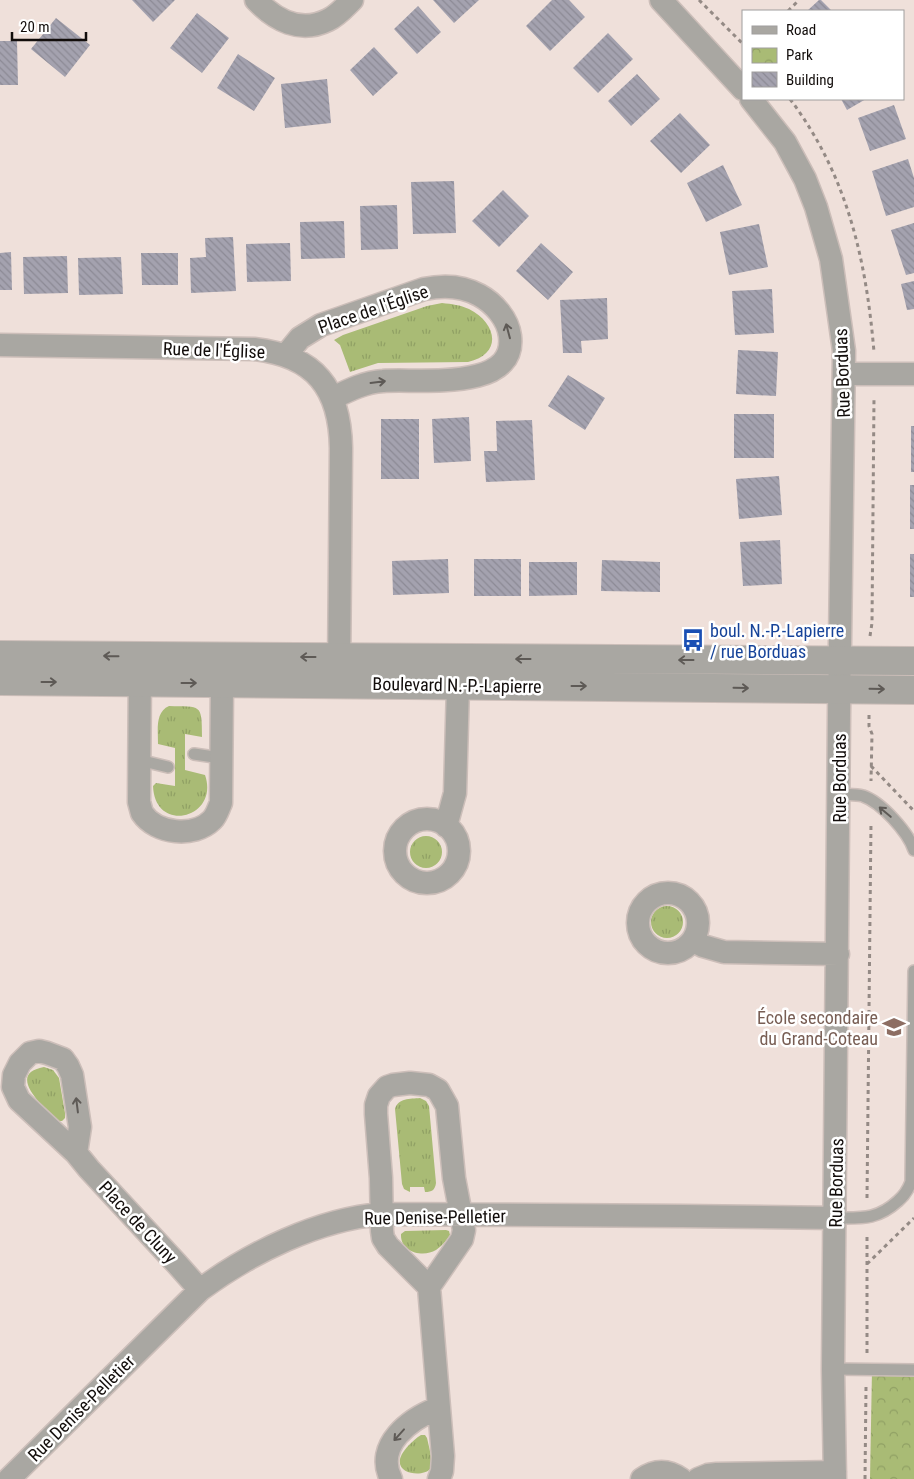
<svg xmlns="http://www.w3.org/2000/svg" width="914" height="1479" font-family="'Roboto Condensed',sans-serif">
	<style>
		.grass { fill: url(#grass-tufts) }
		.park { fill: url(#park-crowns) }
		.building { fill: url(#building-back-hatch) }
		.lines { fill: none; stroke-linecap: round; stroke-linejoin: round }
		.service-casing { stroke: #ccbeb9; stroke-width: 14 }
		.minor-casing { stroke: #ccbeb9; stroke-width: 25 }
		.tertiary-casing { stroke: #ccbeb9; stroke-width: 30 }
		.path { stroke: #948a85; stroke-width: 3; stroke-dasharray: 4 4; stroke-linecap: butt }
		.service { stroke: #a9a7a2; stroke-width: 11 }
		.minor { stroke: #a9a7a2; stroke-width: 22 }
		.tertiary { stroke: #a9a7a2; stroke-width: 28 }
		.oneway { stroke: #5e5a56 }
		.labels { text-anchor: middle; dominant-baseline: central; stroke-width: 5; stroke-linejoin: round; paint-order: stroke }
		.street-label { font-size: 18px; fill: #120d0b; stroke: #fff }
		.transit-label { font-size: 18px; fill: #164399; stroke: #fff; text-anchor: start }
		.education-label { font-size: 18px; fill: #785e54; stroke: #fff; text-anchor: end }
	</style>
	<defs>
		<pattern id="grass-tufts" width="24" height="20" patternUnits="userSpaceOnUse" patternTransform="scale(1.25)"><rect width="24" height="20" fill="#a9bb75"/><path d="M3 7l-1-3M5 7V3M7 7l1-3M15 17l-1-3M17 17v-4M19 17l1-3" fill="none" stroke="#90a064"/></pattern>
		<pattern id="park-crowns" width="20" height="18" patternUnits="userSpaceOnUse" patternTransform="scale(1.25)"><rect width="20" height="18" fill="#a9bb75"/><path d="M2 6a3 3 0 1 1 6 0M12 15a3 3 0 1 1 6 0" fill="none" stroke="#90a064"/></pattern>
		<pattern id="building-back-hatch" width="6" height="6" patternUnits="userSpaceOnUse" patternTransform="scale(1.25)"><rect width="6" height="6" fill="#a4a2af"/><path d="M-1 5l2 2M0 0l6 6M5-1l2 2" fill="none" stroke="#8c8a95"/></pattern>
	</defs>
	<rect width="100%" height="100%" fill="#efe0da"/>
	<path class="grass" d="M 442,303 C 452,304 460,305 469,309 C 497,323 503,354 468,362 L 378,363 L 350,372 L 340,345 L 334,340 L 343,335 L 427,306 Z
		M 169,706 C 201,707 202,703 202,737 L 185,734 L 185,770 L 205,775 C 220,818 155,835 153,786 L 156,783 L 175,786 L 175,748 L 158,744 C 158,730 155,712 169,706 Z
		M410 852a16 16 0 1 1 32 0a16 16 0 1 1-32 0Z
		M651 922a16 16 0 1 1 32 0a16 16 0 1 1-32 0Z
		M 44,1067 L 53,1070 L 59,1078 L 65,1113 L 65,1118 L 62,1121 L 57,1121 C 44,1107 5,1074 44,1067 Z
		M 420,1098 L 426,1101 L 429,1106 L 436,1183 C 435,1190 432,1192 425,1192 L 424,1187 L 410,1187 L 410,1192 L 404,1189 L 402,1184 L 395,1109 C 398,1098 410,1099 420,1098 Z
		M 446,1230 L 449,1231 L 450,1235 C 446,1241 442,1246 436,1250 C 423,1258 400,1252 401,1234 L 405,1231 Z
		M 421,1435 L 425,1435 L 427,1438 C 429,1447 433,1460 430,1469 C 422,1479 382,1473 409,1445 C 413,1441 416,1438 421,1435 Z"/>
	<path class="park" d="M 872,1370 L 914,1370 L 914,1479 L 870,1479 Z"/>
	<path class="building" d="M 132,0 L 175,0 L 153,22 Z
		M 433,0 L 479,0 L 454,23 Z
		M 552,0 L 569,0 L 585,17 L 550,51 L 526,26 Z
		M 819,0 L 821,0 L 832,11 L 807,11 Z
		M 418,6 L 441,32 L 417,54 L 394,29 Z
		M 197,13 L 229,38 L 202,73 L 170,48 Z
		M 56,18 L 90,45 L 65,77 L 31,49 Z
		M 608,33 L 633,59 L 598,93 L 573,68 Z
		M 0,41 L 17,41 L 18,85 L 0,85 Z
		M 374,47 L 398,73 L 373,96 L 350,70 Z
		M 238,54 L 275,78 L 254,111 L 217,88 Z
		M 637,74 L 660,99 L 631,126 L 608,101 Z
		M 327,79 L 331,123 L 285,128 L 281,84 Z
		M 841,99 L 866,99 L 847,110 Z
		M 894,105 L 906,139 L 870,151 L 858,118 Z
		M 680,113 L 710,145 L 681,173 L 650,141 Z
		M 908,159 L 914,178 L 914,207 L 886,216 L 872,171 Z
		M 723,165 L 742,205 L 706,222 L 687,183 Z
		M 454,181 L 456,233 L 413,234 L 411,182 Z
		M 503,190 L 529,216 L 499,247 L 472,221 Z
		M 397,205 L 398,249 L 361,250 L 360,206 Z
		M 344,221 L 345,258 L 301,259 L 300,222 Z
		M 914,223 L 914,273 L 906,275 L 891,230 Z
		M 759,224 L 768,267 L 729,275 L 720,232 Z
		M 233,237 L 236,291 L 191,293 L 190,258 L 206,257 L 205,238 Z
		M 290,243 L 291,281 L 247,282 L 246,244 Z
		M 541,243 L 573,272 L 548,300 L 516,271 Z
		M 11,252 L 12,290 L 0,290 L 0,253 Z
		M 141,253 L 178,253 L 178,285 L 142,285 Z
		M 67,256 L 68,293 L 24,294 L 23,257 Z
		M 121,257 L 123,294 L 79,295 L 78,258 Z
		M 914,281 L 914,309 L 907,310 L 901,284 Z
		M 772,289 L 774,333 L 735,335 L 732,291 Z
		M 607,298 L 608,339 L 581,341 L 582,353 L 563,353 L 560,300 Z
		M 738,350 L 778,352 L 776,396 L 736,394 Z
		M 568,375 L 605,398 L 585,430 L 548,406 Z
		M 734,414 L 774,414 L 774,458 L 734,458 Z
		M 469,417 L 471,461 L 434,463 L 432,419 Z
		M 381,419 L 419,419 L 419,479 L 381,479 Z
		M 532,420 L 535,480 L 486,482 L 484,451 L 497,451 L 496,421 Z
		M 911,426 L 914,426 L 914,472 L 911,472 Z
		M 779,476 L 782,515 L 739,519 L 736,479 Z
		M 910,485 L 914,485 L 914,529 L 910,529 Z
		M 780,540 L 782,584 L 743,586 L 740,542 Z
		M 910,554 L 914,554 L 914,597 L 910,597 Z
		M 448,559 L 449,593 L 393,595 L 392,561 Z
		M 474,559 L 521,559 L 521,596 L 474,596 Z
		M 602,560 L 660,562 L 660,592 L 601,591 Z
		M 529,562 L 577,562 L 577,595 L 529,596 Z"/>
	<g class="lines">
		<defs>
			<path id="service" d="M 194,754 L 221,758
				M 139,760 L 168,767
				M 839,794 C 846,795 855,794 863,796 C 881,802 908,832 914,850
				M 836,1218 C 862,1218 877,1220 898,1201 C 904,1196 908,1190 911,1182 L 914,971
				M 833,1369 L 914,1370"/>
			<path id="minor" d="M 256,0 C 275,20 300,34 328,20 C 337,16 345,7 352,0
				M 661,0 L 743,89
				M 751,99 L 785,142 L 805,179 L 816,207 L 831,259 L 844,351 L 839,715 L 833,1369 L 835,1479
				M 0,345 L 254,349 C 315,356 340,388 341,448 L 339,673
				M 286,355 L 300,338 L 321,325 L 424,289 C 443,285 461,285 479,295 C 494,303 508,319 510,336 C 517,393 416,378 383,381 C 365,382 349,390 333,398
				M 845,374 L 914,374
				M 140,667 L 139,802 C 140,805 141,810 142,813 C 156,834 194,838 212,820 C 217,815 218,809 221,803 L 222,683
				M395 851a32 32 0 1 1 64 0a32 32 0 1 1-64 0Z
				M 446,826 L 455,793 L 458,686
				M638 923a30 30 0 1 1 60 0a30 30 0 1 1-60 0Z
				M 693,941 L 703,946 L 724,952 L 838,954
				M 76,1153 L 80,1127 L 72,1075 L 68,1066 L 63,1059 L 47,1053 L 39,1051 L 30,1053 L 20,1063 L 14,1075 L 13,1087 L 19,1100 L 76,1153 L 89,1169 L 177,1264 L 200,1290
				M 429,1287 L 462,1239 L 464,1230 L 454,1178 L 447,1106 L 438,1090 L 429,1085 L 410,1083 L 393,1085 L 387,1087 L 379,1096 L 376,1105 L 376,1114 L 381,1178 L 382,1231 L 383,1238 L 388,1246 L 429,1287 L 443,1456 L 442,1471 L 439,1479
				M 9,1479 L 200,1290 C 250,1253 318,1219 382,1214 L 683,1216 L 836,1218
				M 391,1479 C 374,1445 410,1419 438,1408
				M 642,1479 C 655,1470 668,1470 681,1479
				M 698,1479 L 708,1475 L 717,1474 L 835,1472"/>
			<path id="tertiary" d="M 0,655 L 914,661
				M 0,681 L 914,690"/>
		</defs>
		<use href="#service" class="service-casing"/>
		<use href="#minor" class="minor-casing"/>
		<use href="#tertiary" class="tertiary-casing"/>
		<path class="path" d="M 699,0 L 743,44
			M 788,11 L 799,0
			M 790,99 C 847,175 866,258 874,352
			M 870,636 L 872,623 L 874,398
			M 869,715 L 869,726 L 872,734 L 871,781
			M 871,766 L 914,811
			M 867,1198 L 871,822
			M 867,1264 L 914,1218
			M 867,1353 L 867,1235
			M 865,1479 L 866,1387"/>
		<use href="#service" class="service"/>
		<use href="#minor" class="minor"/>
		<use href="#tertiary" class="tertiary"/>
	</g>
	<defs><path id="oneway-shaft" d="M-6 0H5M1.5-3L5.5 0L1.5 3" fill="none" stroke-width="1.6" stroke-linecap="round" stroke-linejoin="round" transform="scale(1.25)"/></defs>
	<g class="oneway">
		<use href="#oneway-shaft" transform="translate(508 331) rotate(-105)"/>
		<use href="#oneway-shaft" transform="translate(378 382) rotate(-7)"/>
		<use href="#oneway-shaft" transform="translate(111 656) rotate(-179)"/>
		<use href="#oneway-shaft" transform="translate(308 657) rotate(-180)"/>
		<use href="#oneway-shaft" transform="translate(523 659) rotate(-180)"/>
		<use href="#oneway-shaft" transform="translate(686 660) rotate(-180)"/>
		<use href="#oneway-shaft" transform="translate(49 682)"/>
		<use href="#oneway-shaft" transform="translate(189 683)"/>
		<use href="#oneway-shaft" transform="translate(579 686)"/>
		<use href="#oneway-shaft" transform="translate(741 688) rotate(1)"/>
		<use href="#oneway-shaft" transform="translate(877 689) rotate(1)"/>
		<use href="#oneway-shaft" transform="translate(885 812) rotate(-140)"/>
		<use href="#oneway-shaft" transform="translate(77 1105) rotate(-97)"/>
		<use href="#oneway-shaft" transform="translate(399 1435) rotate(132)"/>
	</g>
	<defs>
		<symbol id="bus-bare" viewBox="-9 -9 18 18"><path d="M-5-6H5V4H4V6H2V4H-2V6H-4V4H-5ZM-3.5-4V0h7V-4ZM-3.5 1.2v1.5H-2V1.2ZM2 1.2v1.5H3.5V1.2Z" fill="#1a4fb4" stroke="#fff" stroke-width="2.5" paint-order="stroke"/></symbol>
		<symbol id="school-bare" viewBox="-9 -9 18 18"><path d="M0-5L7-2L0 1L-7-2ZM-4 1L0 2.5L4 1V4Q0 6-4 4Z" fill="#8d6e63" stroke="#fff" stroke-width="2.5" paint-order="stroke"/></symbol>
	</defs>
	<g fill-rule="evenodd">
		<use href="#bus-bare" x="677" y="624" width="32" height="32"/>
		<use href="#school-bare" x="878" y="1011" width="32" height="32"/>
	</g>
	<g class="labels">
		<g class="street-label">
			<text transform="translate(373 309) rotate(-19)">Place de l'Église</text>
			<text transform="translate(214 350) rotate(2)">Rue de l'Église</text>
			<text transform="translate(842 373) rotate(-92)">Rue Borduas</text>
			<text transform="translate(457 685) rotate(1)">Boulevard N.-P.-Lapierre</text>
			<text transform="translate(839 778) rotate(-90)">Rue Borduas</text>
			<text transform="translate(836 1183) rotate(-89)">Rue Borduas</text>
			<text transform="translate(435 1217) rotate(-1)">Rue Denise-Pelletier</text>
			<text transform="translate(138 1222) rotate(47)">Place de Cluny</text>
			<text transform="translate(81 1408) rotate(-45)">Rue Denise-Pelletier</text>
		</g>
		<g class="transit-label">
			<text x="710" y="630">boul. N.-P.-Lapierre<tspan x="710" dy="21">/ rue Borduas</tspan></text>
		</g>
		<g class="education-label">
			<text x="878" y="1017">École secondaire<tspan x="878" dy="21">du Grand-Coteau</tspan></text>
		</g>
	</g>
	<rect x="742" y="10" width="162" height="90" fill="#ffffff" stroke="#a09e9d"/>
	<rect x="752" y="26" width="25" height="8" fill="#a9a7a2" stroke="#a09e9d"/>
	<text x="786" y="35" font-size="15" fill="#120d0b">Road</text>
	<rect x="752" y="48" width="25" height="15" fill="url(#park-crowns)" stroke="#a09e9d"/>
	<text x="786" y="60" font-size="15" fill="#120d0b">Park</text>
	<rect x="752" y="72" width="25" height="15" fill="url(#building-back-hatch)" stroke="#a09e9d"/>
	<text x="786" y="85" font-size="15" fill="#120d0b">Building</text>
	<path d="M12 32v8h74v-8" fill="none" stroke="#120d0b" stroke-width="2.5"/>
	<text x="20" y="32" font-size="15" fill="#120d0b" stroke="#ffffff" stroke-width="4" paint-order="stroke">20 m</text>
</svg>
